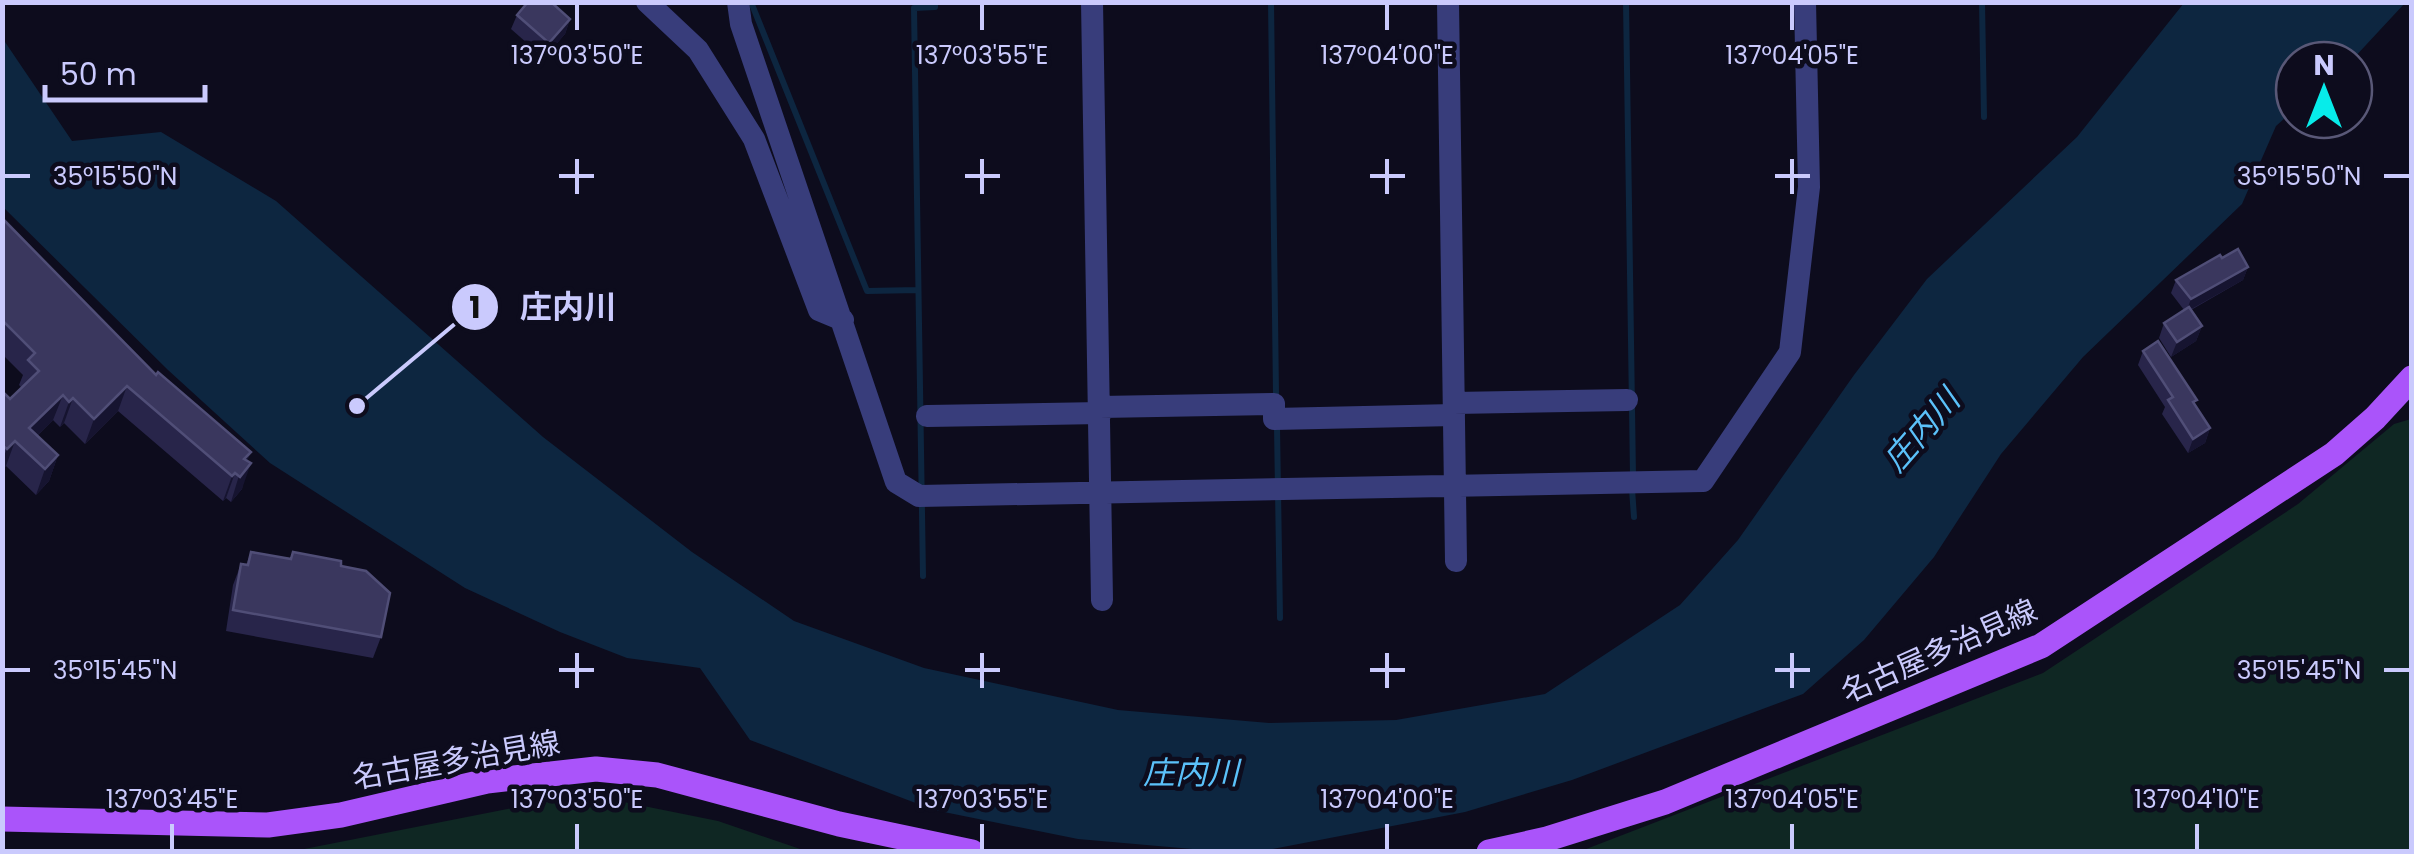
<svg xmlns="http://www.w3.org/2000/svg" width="2414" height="854" font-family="Poppins,'Noto Sans JP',sans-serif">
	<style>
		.green { fill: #0f2723 }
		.water { fill: #0d2640 }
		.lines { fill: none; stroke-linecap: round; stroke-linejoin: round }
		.stream { stroke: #0d2640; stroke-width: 6 }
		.street { stroke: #383d7b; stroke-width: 22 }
		.primary { stroke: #aa54fa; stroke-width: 25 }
		.wall { fill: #28254a }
		.shaded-wall { fill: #161430 }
		.building { fill: #3a375e; stroke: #504e77; stroke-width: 2.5 }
		.ticks { fill: none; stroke: #cacafd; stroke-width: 4 }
		.labels { text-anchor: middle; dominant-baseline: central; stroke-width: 9; stroke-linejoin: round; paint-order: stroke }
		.street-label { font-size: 30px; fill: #cacafd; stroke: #0d0c1d }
		.water-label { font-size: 32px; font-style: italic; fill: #5bc1fa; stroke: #0d0c1d }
		.ticks-label { font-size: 25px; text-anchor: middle; fill: #cacafd; stroke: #0d0c1d; stroke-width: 9; stroke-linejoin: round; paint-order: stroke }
		.leader { fill: none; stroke: #cacafd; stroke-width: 4 }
		.callout-dot { fill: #cacafd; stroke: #0d0c1d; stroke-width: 4 }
		.mark-label { font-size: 30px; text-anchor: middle; font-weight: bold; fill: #111 }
		.callout-label { font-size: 32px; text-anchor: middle; font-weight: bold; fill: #cacafd; stroke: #0d0c1d; stroke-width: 9; stroke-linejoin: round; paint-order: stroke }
	</style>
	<rect width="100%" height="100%" fill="#0d0c1d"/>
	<path class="green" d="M 2411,419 L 2411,851 L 1581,851 L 2043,673 L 2298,504 L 2394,424 Z
		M 584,794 L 718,821 L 806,851 L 294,851 Z"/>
	<path class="water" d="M 2184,3 L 2405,3 L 2352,60 L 2294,60 L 2294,110 L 2276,126 L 2242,204 L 2083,357 L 2001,454 L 1934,557 L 1864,640 L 1803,694 L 1572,780 L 1465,812 L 1262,851 L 1215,851 L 1078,839 L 934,810 L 750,740 L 700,668 L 627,658 L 560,632 L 465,588 L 270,463 L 168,370 L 3,207 L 3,39 L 72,141 L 161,132 L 276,201 L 543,437 L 692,552 L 794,621 L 924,668 L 1118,710 L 1269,723 L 1396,720 L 1545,694 L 1680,605 L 1738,540 L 1854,375 L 1927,279 L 2077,137 Z"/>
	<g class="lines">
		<path class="stream" d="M 751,2 L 867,291 L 918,290
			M 1271,2 L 1276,394
			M 1626,2 L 1633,476
			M 1982,2 L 1984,117
			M 1277,427 L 1280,618
			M 1632,489 L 1634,517
			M 923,576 L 914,8 L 935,7 L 935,2"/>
		<path class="street" d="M 647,2 L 698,50 L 754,139 L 819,310 L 843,320
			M 738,2 L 741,24 L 896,482 L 919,496 L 1703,481 L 1790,352 L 1809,187 L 1805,2
			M 1092,2 L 1102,600
			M 1448,2 L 1456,561
			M 1454,403 L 1627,400
			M 1100,407 L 1274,404 L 1274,419 L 1454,415
			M 927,416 L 1101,413"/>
		<path class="primary" d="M 2,819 L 268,825 L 341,815 L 487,781 L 596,769 L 657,775 L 839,824 L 972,852
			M 1489,852 L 1547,839 L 1665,802 L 2041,646 L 2334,454 L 2375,418 L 2412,378"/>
	</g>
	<path class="wall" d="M 517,15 L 570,19 L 565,34 L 544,58 L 511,29 Z
		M 2,218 L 156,375 L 248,461 L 242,489 L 231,502 L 226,498 L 223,501 L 118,411 L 85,444 L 64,423 L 60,427 L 53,420 L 37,436 L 58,455 L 49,481 L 36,495 L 6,466 L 2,469 L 2,391 L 10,399 L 22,388 L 19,385 L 23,375 L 2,354 Z
		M 2222,258 L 2248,267 L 2243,280 L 2191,310 L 2202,326 L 2196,341 L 2171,357 L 2159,338 L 2164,323 L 2184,310 L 2171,293 L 2176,280 Z
		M 2143,351 L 2195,405 L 2210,428 L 2205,443 L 2188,453 L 2162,414 L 2165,407 L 2138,365 Z
		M 251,552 L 341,566 L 381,637 L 373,658 L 226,631 L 233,585 L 241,564 L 246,565 Z"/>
	<path class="shaded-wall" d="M 570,19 L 565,34 L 544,58 L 549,43 Z
		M 2248,267 L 2243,280 L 2186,312 L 2191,299 Z
		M 2202,326 L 2196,341 L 2171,357 L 2177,342 Z
		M 127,386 L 118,411 L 85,444 L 94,419 Z
		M 63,395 L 53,420 L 23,449 L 29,428 Z
		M 73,398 L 64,423 L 60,427 L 69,402 Z
		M 2210,428 L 2205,443 L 2188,453 L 2193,439 Z
		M 15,441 L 6,466 L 2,469 L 2,460 L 7,449 Z
		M 251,452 L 243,472 L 251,463 L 242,489 L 231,502 L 244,459 Z
		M 58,455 L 49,481 L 36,495 L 45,469 Z
		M 235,473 L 226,498 L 223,501 L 232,476 Z"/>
	<path class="building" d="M 528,2 L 551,2 L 570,19 L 549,43 L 517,15 Z
		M 2,218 L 156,375 L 158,372 L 251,452 L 244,459 L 251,463 L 240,477 L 235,473 L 232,476 L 127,386 L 94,419 L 73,398 L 69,402 L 63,395 L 29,428 L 58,455 L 45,469 L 15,441 L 7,449 L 2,445 L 2,391 L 10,399 L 39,371 L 28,360 L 35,353 L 2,320 Z
		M 2238,249 L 2248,267 L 2191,299 L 2176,280 L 2220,255 L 2222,258 Z
		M 2189,307 L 2202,326 L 2177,342 L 2164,323 Z
		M 2158,341 L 2197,400 L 2193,402 L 2210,428 L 2193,439 L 2168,400 L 2173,397 L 2143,351 Z
		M 251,552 L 291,559 L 293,552 L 341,561 L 341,566 L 366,571 L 390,593 L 381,637 L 233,610 L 241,564 L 248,565 Z"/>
	<path class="ticks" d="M 577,5 L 577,30M 982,5 L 982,30M 1387,5 L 1387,30M 1792,5 L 1792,30M 577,159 L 577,194M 982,159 L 982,194M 1387,159 L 1387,194M 1792,159 L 1792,194M 5,176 L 30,176M 559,176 L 594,176M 965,176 L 1000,176M 1370,176 L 1405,176M 1775,176 L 1810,176M 2384,176 L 2409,176M 577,653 L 577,688M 982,653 L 982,688M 1387,653 L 1387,688M 1792,653 L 1792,688M 5,670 L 30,670M 559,670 L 594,670M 965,670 L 1000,670M 1370,670 L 1405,670M 1775,670 L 1810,670M 2384,670 L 2409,670M 172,824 L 172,849M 577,824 L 577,849M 982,824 L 982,849M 1387,824 L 1387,849M 1792,824 L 1792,849M 2197,824 L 2197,849"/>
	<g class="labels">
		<g class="street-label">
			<text transform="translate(1939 651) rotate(-24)">名古屋多治見線</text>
			<text transform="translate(456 760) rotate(-10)">名古屋多治見線</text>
		</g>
		<g class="water-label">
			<text transform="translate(1921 430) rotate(-49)">庄内川</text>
			<text x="1191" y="772">庄内川</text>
		</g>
	</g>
	<g class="ticks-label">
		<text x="577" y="64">137°03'50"E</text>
		<text x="982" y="64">137°03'55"E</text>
		<text x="1387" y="64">137°04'00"E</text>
		<text x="1792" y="64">137°04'05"E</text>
		<text x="115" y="185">35°15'50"N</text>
		<text x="2299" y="185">35°15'50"N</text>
		<text x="115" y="679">35°15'45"N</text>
		<text x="2299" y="679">35°15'45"N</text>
		<text x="172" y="808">137°03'45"E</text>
		<text x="577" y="808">137°03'50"E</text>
		<text x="982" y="808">137°03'55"E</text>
		<text x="1387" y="808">137°04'00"E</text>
		<text x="1792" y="808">137°04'05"E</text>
		<text x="2197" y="808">137°04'10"E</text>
	</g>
	<path class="leader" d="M357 406L475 307"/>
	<g class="callout-dot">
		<circle cx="357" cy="406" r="10"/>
		<circle cx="475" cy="307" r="25"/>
	</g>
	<g class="mark-label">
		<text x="475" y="318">1</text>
	</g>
	<g class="callout-label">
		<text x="568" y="318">庄内川</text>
	</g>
	<rect width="2414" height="854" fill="none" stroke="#cacafd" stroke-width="10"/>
	<g transform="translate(2324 90)"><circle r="48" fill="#0d0c1d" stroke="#595877" stroke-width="2.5"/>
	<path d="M0-8L18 38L0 25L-18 38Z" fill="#07ecea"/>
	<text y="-15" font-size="28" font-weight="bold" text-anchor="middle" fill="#cacafd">N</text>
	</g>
	<path d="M45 85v15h160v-15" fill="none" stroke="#cacafd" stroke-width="5"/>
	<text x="60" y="85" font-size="30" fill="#cacafd" stroke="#0d0c1d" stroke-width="8" paint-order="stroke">50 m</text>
</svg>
